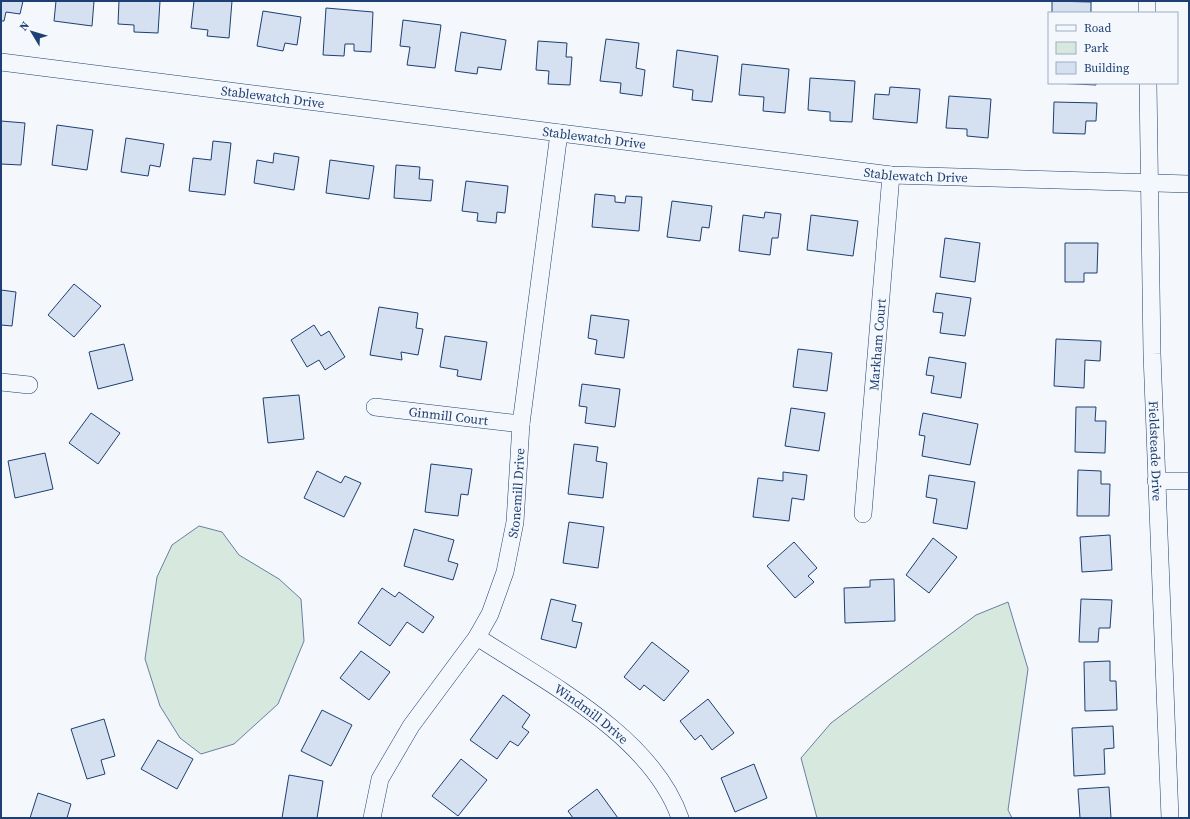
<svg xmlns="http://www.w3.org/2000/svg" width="1190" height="819" font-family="'Source Serif 4',serif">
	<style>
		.green { fill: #d7e8df; stroke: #687fa3 }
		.building { fill: #d5e0f0; stroke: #1d3f73 }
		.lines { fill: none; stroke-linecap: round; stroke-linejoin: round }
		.minor-casing { stroke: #1d3f73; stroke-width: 18 }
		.minor { stroke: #f4f7fb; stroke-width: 17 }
		.labels { text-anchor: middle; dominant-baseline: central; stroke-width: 3; stroke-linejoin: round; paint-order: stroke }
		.street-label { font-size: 13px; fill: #1d3f73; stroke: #f4f7fb }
	</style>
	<rect width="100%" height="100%" fill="#f4f7fb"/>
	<path class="green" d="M 199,526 L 222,532 L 239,555 L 279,579 L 301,599 L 304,641 L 278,704 L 234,744 L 201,754 L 180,738 L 160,706 L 145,659 L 157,577 L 172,545 Z
		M 1008,602 L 1028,669 L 1008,810 L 1012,818 L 817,818 L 801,758 L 831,723 L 976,615 Z"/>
	<path class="building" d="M 1,1 L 23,1 L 20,14 L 6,12 L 4,21 L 1,21 Z
		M 56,1 L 94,1 L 92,26 L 54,21 Z
		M 119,1 L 160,1 L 158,33 L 134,32 L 134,25 L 118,24 Z
		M 194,1 L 232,1 L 229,38 L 207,36 L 208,30 L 191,28 Z
		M 1052,1 L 1091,2 L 1091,13 L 1052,13 Z
		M 326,8 L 373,12 L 371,52 L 354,51 L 354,44 L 345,44 L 344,56 L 323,55 Z
		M 263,11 L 301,17 L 297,45 L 285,43 L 283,51 L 257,46 Z
		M 403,20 L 441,25 L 435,68 L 407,65 L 410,47 L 400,46 Z
		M 461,32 L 506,40 L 501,70 L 478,67 L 477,74 L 455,71 Z
		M 606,39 L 639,43 L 636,68 L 645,70 L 642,96 L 620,93 L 621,83 L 600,81 Z
		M 538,41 L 567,43 L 566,57 L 572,57 L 570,85 L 548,84 L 549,71 L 536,70 Z
		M 677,50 L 718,56 L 712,102 L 692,100 L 693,90 L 673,87 Z
		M 742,64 L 789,69 L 785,113 L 763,111 L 764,97 L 739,95 Z
		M 810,78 L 855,81 L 852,122 L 830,121 L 830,112 L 808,110 Z
		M 1055,83 L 1096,83 L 1096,85 Z
		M 890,87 L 920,89 L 917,123 L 873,119 L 875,94 L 889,95 Z
		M 949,96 L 991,99 L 988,138 L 967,136 L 967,129 L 946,128 Z
		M 1054,102 L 1097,103 L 1096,121 L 1086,121 L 1085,134 L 1053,133 Z
		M 1,121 L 25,123 L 21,165 L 1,164 Z
		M 57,125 L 93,130 L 87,170 L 52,165 Z
		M 126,138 L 164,144 L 160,167 L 150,165 L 148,176 L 121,172 Z
		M 213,141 L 231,143 L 225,195 L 189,191 L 193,158 L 211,160 Z
		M 274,153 L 299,157 L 294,190 L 254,183 L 257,160 L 273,163 Z
		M 330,160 L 374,166 L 369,199 L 326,193 Z
		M 396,165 L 420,167 L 419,179 L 433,180 L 431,201 L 394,198 Z
		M 466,181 L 508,186 L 505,213 L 497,212 L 496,223 L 477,221 L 478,213 L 462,211 Z
		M 595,194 L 615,196 L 615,202 L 625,203 L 626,196 L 642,197 L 639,231 L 592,227 Z
		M 672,201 L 712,206 L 709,228 L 702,227 L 700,241 L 667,237 Z
		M 765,212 L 781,214 L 778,238 L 772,238 L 770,255 L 739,251 L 743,215 L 764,218 Z
		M 811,215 L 858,221 L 853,256 L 807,250 Z
		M 945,238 L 980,243 L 975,282 L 940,277 Z
		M 1065,243 L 1098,243 L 1097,273 L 1084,273 L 1084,282 L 1065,282 Z
		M 74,284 L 101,306 L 74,337 L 48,315 Z
		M 1,290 L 16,292 L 12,326 L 1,325 Z
		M 936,293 L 971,298 L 965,336 L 940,333 L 943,313 L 933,312 Z
		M 379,307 L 418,313 L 416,328 L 423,329 L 418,355 L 401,352 L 402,360 L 370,355 Z
		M 591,315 L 629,320 L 624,358 L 595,354 L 597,340 L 588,338 Z
		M 314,325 L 321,336 L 329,331 L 345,357 L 325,370 L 319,360 L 307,367 L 291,340 Z
		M 445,336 L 487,342 L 481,380 L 457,376 L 458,370 L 440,367 Z
		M 1056,339 L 1101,341 L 1100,361 L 1085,360 L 1084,388 L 1054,386 Z
		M 124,344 L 133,380 L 98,389 L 89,352 Z
		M 798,349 L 832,353 L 827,391 L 793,387 Z
		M 929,357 L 966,363 L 961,398 L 931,393 L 934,376 L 926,375 Z
		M 582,384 L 620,389 L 615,427 L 585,423 L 587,407 L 579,406 Z
		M 299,395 L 304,439 L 268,443 L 263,398 Z
		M 1076,407 L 1096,407 L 1095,421 L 1106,421 L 1105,453 L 1075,452 Z
		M 791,408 L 825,413 L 819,451 L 785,446 Z
		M 91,413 L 120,433 L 98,464 L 69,443 Z
		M 923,413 L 978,424 L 970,465 L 922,456 L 925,436 L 919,435 Z
		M 574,444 L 598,447 L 596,461 L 607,463 L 603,498 L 568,494 Z
		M 45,453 L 53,489 L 15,498 L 8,461 Z
		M 431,464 L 472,469 L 468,495 L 461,494 L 458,516 L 425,512 Z
		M 1078,470 L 1101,471 L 1101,484 L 1110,484 L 1109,516 L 1077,516 Z
		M 317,471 L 341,483 L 345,476 L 361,483 L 344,517 L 304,498 Z
		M 783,472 L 807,475 L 804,500 L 792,498 L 789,521 L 753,517 L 758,478 L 783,481 Z
		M 929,475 L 975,482 L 967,529 L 933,523 L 937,499 L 926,497 Z
		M 569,522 L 604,527 L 598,568 L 563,563 Z
		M 414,529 L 454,540 L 448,561 L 458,564 L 453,580 L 404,566 Z
		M 1110,535 L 1112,570 L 1082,572 L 1080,537 Z
		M 933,538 L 957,557 L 929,593 L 906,575 Z
		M 794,542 L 817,568 L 808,576 L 814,582 L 795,598 L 767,566 Z
		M 894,579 L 895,621 L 845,623 L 844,588 L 870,587 L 870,580 Z
		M 382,588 L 395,597 L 399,592 L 434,617 L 423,633 L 407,622 L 390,646 L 358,623 Z
		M 551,599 L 576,605 L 572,621 L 582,623 L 576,648 L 541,639 Z
		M 1081,599 L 1112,600 L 1110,628 L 1099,628 L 1098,642 L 1079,642 Z
		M 652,642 L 689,671 L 664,701 L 644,685 L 640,690 L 624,677 Z
		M 361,651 L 390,672 L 369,700 L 340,678 Z
		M 1110,661 L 1110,681 L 1116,681 L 1117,710 L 1085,711 L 1084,662 Z
		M 503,695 L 530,715 L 522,727 L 529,732 L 518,746 L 510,741 L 497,759 L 470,740 Z
		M 708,699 L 734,733 L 712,750 L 701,735 L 695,740 L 680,721 Z
		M 322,710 L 352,725 L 331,766 L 301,751 Z
		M 104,719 L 115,756 L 101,760 L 105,774 L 87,779 L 71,729 Z
		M 1113,726 L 1114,748 L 1104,749 L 1105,774 L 1074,776 L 1072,728 Z
		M 158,740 L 193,759 L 177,789 L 141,769 Z
		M 461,759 L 487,780 L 458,816 L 432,796 Z
		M 754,764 L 767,798 L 735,812 L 721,778 Z
		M 289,775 L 323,781 L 317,818 L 282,818 Z
		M 1109,787 L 1111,818 L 1080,818 L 1078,789 Z
		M 597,789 L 618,818 L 573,818 L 568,811 Z
		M 38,793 L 71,804 L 67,818 L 30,818 Z"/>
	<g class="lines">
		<defs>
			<g id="minor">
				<path d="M 1147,1 L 1147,13"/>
				<path id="s1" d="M 1,62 L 891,175 L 1189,184"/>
				<path id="s2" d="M 1148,83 L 1152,354 L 1170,818"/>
				<path d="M 1,382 L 29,385"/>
				<path id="s3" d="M 375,407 L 521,424"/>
				<path d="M 1156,481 L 1189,481"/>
				<path id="s4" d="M 863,514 L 891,175"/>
				<path id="s5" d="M 477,637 C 546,682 652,736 680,818"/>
				<path id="s6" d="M 372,818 L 380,779 L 411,726 L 477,637 L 490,614 L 505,572 L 515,522 L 521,424 L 559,133"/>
			</g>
		</defs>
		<use href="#minor" class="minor-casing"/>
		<use href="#minor" class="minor"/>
	</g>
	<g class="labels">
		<g class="street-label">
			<text stroke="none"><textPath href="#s1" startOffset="274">Stablewatch Drive</textPath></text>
			<text stroke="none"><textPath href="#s1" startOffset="598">Stablewatch Drive</textPath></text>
			<text stroke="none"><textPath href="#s1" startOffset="922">Stablewatch Drive</textPath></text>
			<text stroke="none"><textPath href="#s4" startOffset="170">Markham Court</textPath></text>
			<text stroke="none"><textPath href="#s3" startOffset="74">Ginmill Court</textPath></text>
			<text stroke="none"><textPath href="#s2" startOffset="368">Fieldsteade Drive</textPath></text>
			<text stroke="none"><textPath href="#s6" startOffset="363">Stonemill Drive</textPath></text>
			<text stroke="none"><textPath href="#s5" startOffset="138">Windmill Drive</textPath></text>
		</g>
	</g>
	<rect width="1190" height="819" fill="none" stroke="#1d3f73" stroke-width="4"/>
	<rect x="1048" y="12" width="130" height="72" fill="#f4f7fb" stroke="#9eadc5"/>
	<rect x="1056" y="25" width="20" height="6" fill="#f4f7fb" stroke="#9eadc5"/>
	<text x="1084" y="32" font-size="12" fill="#1d3f73">Road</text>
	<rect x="1056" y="42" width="20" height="12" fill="#d7e8df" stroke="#9eadc5"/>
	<text x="1084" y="52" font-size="12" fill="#1d3f73">Park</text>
	<rect x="1056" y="62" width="20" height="12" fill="#d5e0f0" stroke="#9eadc5"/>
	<text x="1084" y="72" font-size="12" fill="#1d3f73">Building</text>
	<g transform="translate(32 32) rotate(308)" stroke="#f4f7fb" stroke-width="3" paint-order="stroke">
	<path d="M0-3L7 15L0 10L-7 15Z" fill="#1d3f73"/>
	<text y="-6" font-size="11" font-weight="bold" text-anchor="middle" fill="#1d3f73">N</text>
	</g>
</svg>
